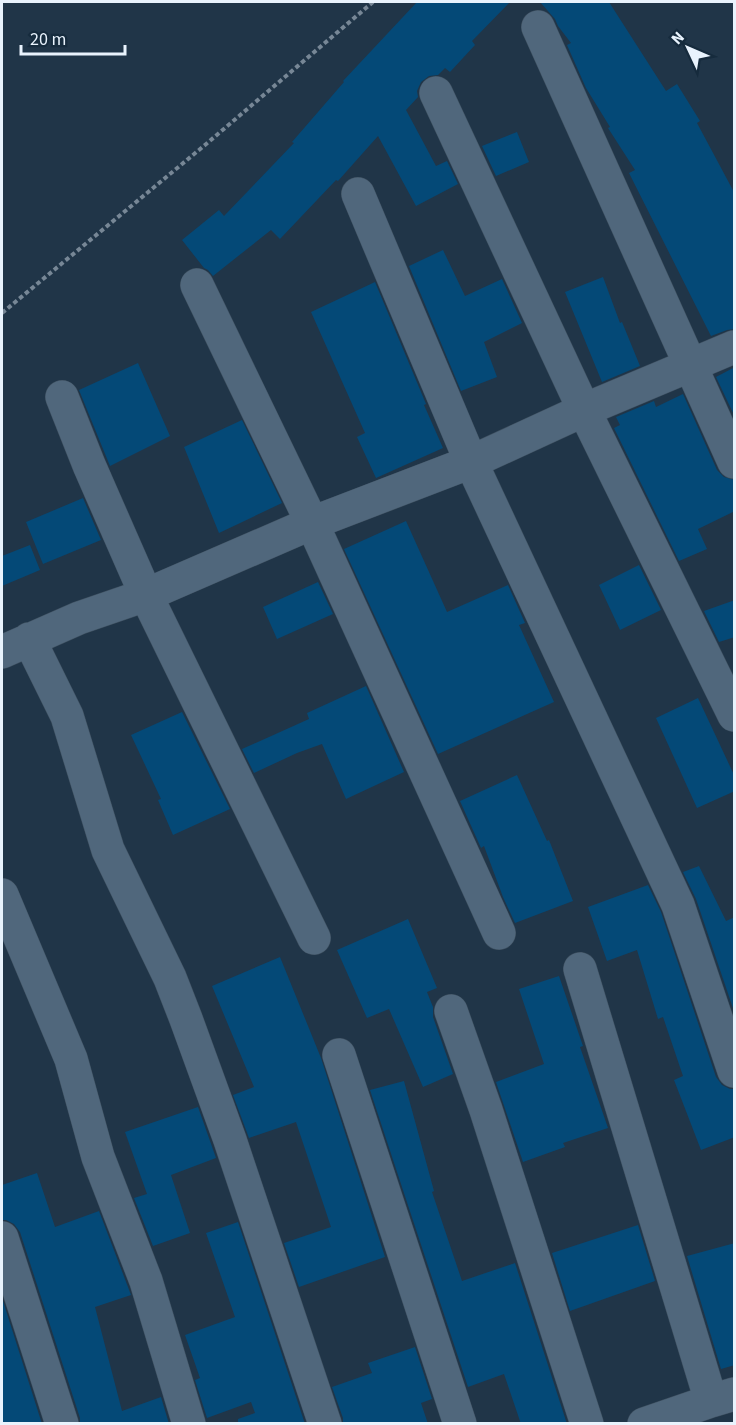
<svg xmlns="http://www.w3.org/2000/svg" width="736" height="1425" font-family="'Source Sans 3',sans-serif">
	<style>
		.building { fill: #044977 }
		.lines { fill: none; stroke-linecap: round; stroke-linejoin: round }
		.minor-casing { stroke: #3e5060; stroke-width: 34 }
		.path { stroke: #778796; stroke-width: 4; stroke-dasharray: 4.5 3; stroke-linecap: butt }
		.minor { stroke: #50677c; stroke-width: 33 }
	</style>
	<rect width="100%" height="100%" fill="#203548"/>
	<path class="building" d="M 417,2 L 510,2 L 472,41 L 475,45 L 450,72 L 445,68 L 438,75 L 429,76 L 421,82 L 417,91 L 418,97 L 406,110 L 436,166 L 447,161 L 458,184 L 416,206 L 378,136 L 338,181 L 336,180 L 280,239 L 271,230 L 213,276 L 208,270 L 204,268 L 182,240 L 219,210 L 224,216 L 294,143 L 292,142 L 344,82 L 343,81 Z
		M 540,2 L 609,2 L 666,91 L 677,84 L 700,121 L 697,123 L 735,194 L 735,329 L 727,330 L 711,336 L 629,173 L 635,170 L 608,128 L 610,127 L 586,88 L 567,45 L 571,43 L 558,26 L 555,19 Z
		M 517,132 L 529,162 L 496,176 L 482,146 Z
		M 443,250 L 465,296 L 502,279 L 522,323 L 484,342 L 497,377 L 461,391 L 409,266 Z
		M 603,277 L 620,323 L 622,322 L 640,366 L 602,382 L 565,292 Z
		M 375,282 L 426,404 L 424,405 L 443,448 L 376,478 L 357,437 L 365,433 L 311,312 Z
		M 138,363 L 170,436 L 110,466 L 79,390 Z
		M 735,367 L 735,417 L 716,377 Z
		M 683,394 L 717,470 L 724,477 L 735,480 L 735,511 L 698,529 L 707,549 L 679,561 L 614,428 L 620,425 L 616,417 L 654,401 L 656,407 Z
		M 242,420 L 282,503 L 219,533 L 184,447 Z
		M 83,498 L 101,540 L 43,564 L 26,522 Z
		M 406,521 L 447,612 L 508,585 L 525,623 L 519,625 L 554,702 L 438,754 L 344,549 Z
		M 30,545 L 40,570 L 2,586 L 2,556 Z
		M 639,565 L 661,610 L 620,630 L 599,585 Z
		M 318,582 L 333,614 L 277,639 L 263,607 Z
		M 735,600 L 735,637 L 719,642 L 704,611 Z
		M 366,686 L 404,772 L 346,799 L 322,744 L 297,753 L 254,773 L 242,749 L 309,719 L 307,713 Z
		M 698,698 L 735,777 L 735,791 L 697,808 L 656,718 Z
		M 182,712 L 230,809 L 173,835 L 158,800 L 161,799 L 131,735 Z
		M 517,775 L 547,841 L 549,840 L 573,901 L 515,923 L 503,897 L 484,846 L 481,848 L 460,801 Z
		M 699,866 L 726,921 L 735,917 L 735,1014 L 696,899 L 683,872 Z
		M 648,885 L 661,912 L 716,1077 L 722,1085 L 730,1089 L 735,1089 L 735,1137 L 701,1150 L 674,1080 L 683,1076 L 663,1017 L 658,1019 L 637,950 L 607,961 L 588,907 Z
		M 408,919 L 437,988 L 427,992 L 433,1007 L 433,1017 L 453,1074 L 423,1087 L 389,1009 L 367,1018 L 337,950 Z
		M 280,957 L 321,1058 L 385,1257 L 299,1287 L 284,1243 L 331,1227 L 296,1122 L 249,1138 L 233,1095 L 254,1087 L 212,986 Z
		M 559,976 L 583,1046 L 580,1047 L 608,1128 L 563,1143 L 565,1147 L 523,1162 L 496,1082 L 544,1064 L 519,989 Z
		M 404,1081 L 434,1191 L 432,1192 L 462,1281 L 515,1263 L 567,1424 L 521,1424 L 504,1374 L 468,1387 L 370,1090 Z
		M 198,1107 L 216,1158 L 171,1175 L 190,1233 L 153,1246 L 134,1198 L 147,1194 L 125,1132 Z
		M 37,1173 L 55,1227 L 99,1211 L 131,1295 L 95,1307 L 122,1411 L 161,1397 L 169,1424 L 80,1424 L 80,1418 L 20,1232 L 14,1224 L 6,1220 L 2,1220 L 2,1185 Z
		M 238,1222 L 305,1424 L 238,1424 L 238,1419 L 255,1413 L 251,1402 L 207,1418 L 195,1380 L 200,1378 L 185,1335 L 235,1317 L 206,1233 Z
		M 638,1225 L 655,1281 L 570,1311 L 552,1253 Z
		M 735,1243 L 735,1365 L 721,1369 L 687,1256 Z
		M 2,1298 L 42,1424 L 2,1424 Z
		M 415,1347 L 432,1399 L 421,1403 L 428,1424 L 343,1424 L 343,1418 L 332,1387 L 372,1373 L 368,1363 Z"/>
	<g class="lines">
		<defs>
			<path id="minor" d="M 538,27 L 734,462
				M 436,93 L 584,410 L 734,715
				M 358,194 L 471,462 L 678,905 L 734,1071
				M 197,285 L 312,523 L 499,933
				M 62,397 L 89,465 L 146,595 L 314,938
				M 29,639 L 67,716 L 108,850 L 170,978 L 186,1019 L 230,1140 L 325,1424
				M 2,652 L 79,618 L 146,595 L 312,523 L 471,462 L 584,410 L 734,347
				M 2,895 L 71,1059 L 98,1157 L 146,1281 L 189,1424
				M 580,969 L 711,1401
				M 451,1011 L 486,1110 L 587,1424
				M 339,1055 L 460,1424
				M 2,1238 L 62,1424
				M 644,1424 L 711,1401 L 734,1394"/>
		</defs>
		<use href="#minor" class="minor-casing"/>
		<path class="path" d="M 2,313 L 205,145 L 373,2"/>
		<use href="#minor" class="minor"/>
	</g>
	<rect width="736" height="1425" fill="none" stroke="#e9f3fd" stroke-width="6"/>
	<g transform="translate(688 48) rotate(314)" stroke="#162b3d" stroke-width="4.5" paint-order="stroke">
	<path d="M0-4.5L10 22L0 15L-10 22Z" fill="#e9f3fd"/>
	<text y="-9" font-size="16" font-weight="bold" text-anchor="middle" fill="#e9f3fd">N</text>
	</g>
	<path d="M21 45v9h104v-9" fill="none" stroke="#e9f3fd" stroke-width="3"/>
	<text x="30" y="45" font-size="18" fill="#e9f3fd" stroke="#162b3d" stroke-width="4.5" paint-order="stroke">20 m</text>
</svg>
